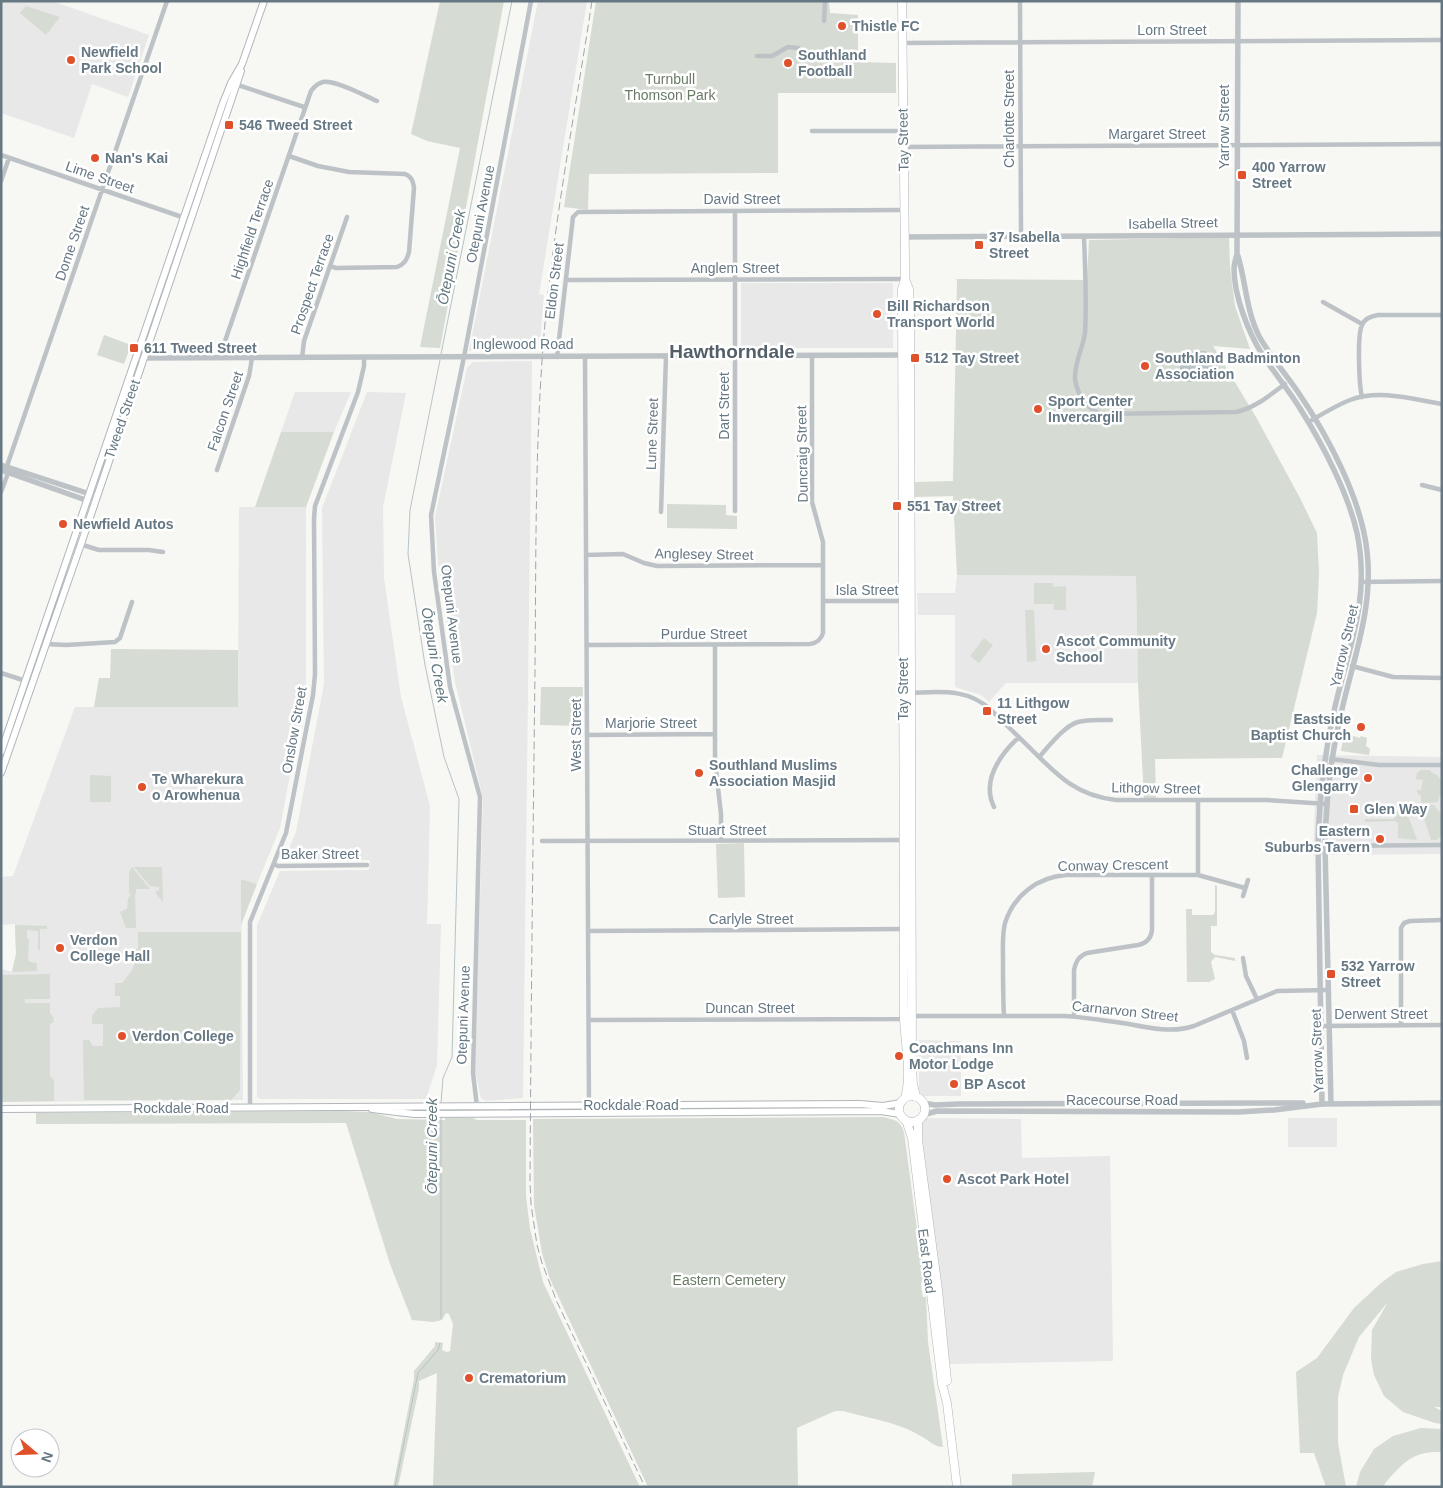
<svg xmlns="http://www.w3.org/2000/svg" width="1443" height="1488" font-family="Helvetica,sans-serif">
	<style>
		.built { fill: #e7e8e7 }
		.green { fill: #d6dbd3 }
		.water { fill: #b7c3c7 }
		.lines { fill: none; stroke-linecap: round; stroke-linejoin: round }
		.stream { stroke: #b7c3c7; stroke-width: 1 }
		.secondary-casing { stroke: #b0b6ba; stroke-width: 8 }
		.trunk-casing { stroke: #b1b5b9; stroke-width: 9 }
		.minor { stroke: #bdc2c6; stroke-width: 4.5 }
		.tertiary { stroke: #bdc2c6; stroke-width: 5.5 }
		.secondary { stroke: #fff; stroke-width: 6 }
		.trunk { stroke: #fff; stroke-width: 8 }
		.rail { stroke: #9fa6ab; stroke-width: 1; stroke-dasharray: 8 4; stroke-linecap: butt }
		.poi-dot { fill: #df502b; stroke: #fff; stroke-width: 2 }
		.labels { text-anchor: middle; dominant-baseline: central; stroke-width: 5; stroke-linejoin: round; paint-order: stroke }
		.poi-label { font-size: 14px; font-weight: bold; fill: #667884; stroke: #fff; text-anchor: start }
		.street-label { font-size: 14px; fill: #667884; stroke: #fff }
		.park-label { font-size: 14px; fill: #6a7b65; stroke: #fff }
		.water-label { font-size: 15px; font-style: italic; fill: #627980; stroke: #fff }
		.district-label { font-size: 19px; font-weight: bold; fill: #546069; stroke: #fff }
	</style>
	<rect width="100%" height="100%" fill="#f7f7f3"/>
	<path class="built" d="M 1,1 L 52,1 L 149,35 L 128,97 L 92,84 L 74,138 L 1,113 Z
		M 538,1 L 587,1 L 539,294 L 544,295 L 540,341 L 535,341 L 534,350 L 469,351 Z
		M 741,283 L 893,283 L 893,348 L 741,348 Z
		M 532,361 L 523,1098 L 486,1101 L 481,1098 L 475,1071 L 483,798 L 455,682 L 438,561 L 435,517 L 467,368 L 473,362 Z
		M 295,392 L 351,392 L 334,432 L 281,432 Z
		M 367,392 L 406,393 L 383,507 L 384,578 L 401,697 L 430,806 L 427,924 L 441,924 L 437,1065 L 426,1099 L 260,1099 L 257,1097 L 257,925 L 280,871 L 369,870 L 370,860 L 287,859 L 286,855 L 296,832 L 324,684 L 322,508 Z
		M 239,507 L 306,507 L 306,690 L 280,828 L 257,884 L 241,879 L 243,1100 L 1,1102 L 1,969 L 12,972 L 16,954 L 15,924 L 1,925 L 1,877 L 13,876 L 75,707 L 238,707 Z
		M 957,575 L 1136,576 L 1138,683 L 1006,683 L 989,702 L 981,695 L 955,687 L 955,615 L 918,615 L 917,593 L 955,593 Z
		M 1317,755 L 1442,757 L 1442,854 L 1313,855 Z
		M 919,1040 L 961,1041 L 961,1096 L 923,1096 L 919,1091 Z
		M 924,1118 L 1021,1119 L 1022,1158 L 1110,1156 L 1113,1361 L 947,1364 L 921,1125 Z
		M 1288,1118 L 1337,1118 L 1337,1147 L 1288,1147 Z"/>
	<path class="green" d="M 440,1 L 504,1 L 440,348 L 420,347 L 460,148 L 427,141 L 411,134 Z
		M 596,1 L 829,1 L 830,13 L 858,15 L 858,62 L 896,63 L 896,93 L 778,93 L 778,173 L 589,174 L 588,210 L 564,207 Z
		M 26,6 L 60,17 L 46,35 L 20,13 Z
		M 1229,237 L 1230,268 L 1235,306 L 1250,349 L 1213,346 L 1256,417 L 1300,498 L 1317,533 L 1319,573 L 1317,613 L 1282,758 L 1155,759 L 1156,799 L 1144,799 L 1138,683 L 1136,576 L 957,575 L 953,496 L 914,497 L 915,482 L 953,481 L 957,280 L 956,279 L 1087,280 L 1089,240 Z
		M 104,335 L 131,345 L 124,364 L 97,355 Z
		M 281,432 L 334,432 L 306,507 L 255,507 Z
		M 667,504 L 726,505 L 726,515 L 737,516 L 737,529 L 667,528 Z
		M 1053,583 L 1053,587 L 1066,586 L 1066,610 L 1054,610 L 1053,594 L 1053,604 L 1034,604 L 1034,583 Z
		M 1025,610 L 1034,610 L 1036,661 L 1027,662 Z
		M 984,638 L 993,645 L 979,663 L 970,656 Z
		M 111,649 L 238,650 L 238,707 L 94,707 L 99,678 L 110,678 Z
		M 541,687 L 583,687 L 582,726 L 540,725 Z
		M 1344,733 L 1353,735 L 1353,736 L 1360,738 L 1361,736 L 1367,738 L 1366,746 L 1370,749 L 1369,755 L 1341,751 Z
		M 1421,770 L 1430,770 L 1432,773 L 1436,774 L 1441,780 L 1441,795 L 1439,797 L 1438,802 L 1421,803 L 1421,796 L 1418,794 L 1417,790 L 1421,790 L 1423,780 L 1416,779 L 1417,773 Z
		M 90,775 L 111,776 L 111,802 L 90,802 Z
		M 1408,802 L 1407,813 L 1417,840 L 1398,838 L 1398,823 L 1395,821 L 1365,822 L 1365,819 L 1394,819 L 1400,807 Z
		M 1412,804 L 1434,805 L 1441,814 L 1441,836 L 1437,840 L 1431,840 L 1420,806 L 1412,806 Z
		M 744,843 L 745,897 L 718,898 L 716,844 Z
		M 132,867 L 150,889 L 136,889 L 136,893 L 135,894 L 136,928 L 126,928 L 120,912 L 127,909 L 128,899 L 131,894 L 129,893 L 129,873 Z
		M 134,867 L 162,867 L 163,902 L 156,894 L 156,891 L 159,891 L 159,887 L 150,886 Z
		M 241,879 L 257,884 L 241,925 Z
		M 1215,885 L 1217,886 L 1217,926 L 1211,926 L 1211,952 L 1215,955 L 1235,958 L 1235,961 L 1215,957 L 1211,962 L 1215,979 L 1209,982 L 1187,982 L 1186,909 L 1192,909 L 1192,915 L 1213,915 L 1215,912 Z
		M 15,925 L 47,926 L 47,929 L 40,929 L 40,950 L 38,950 L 38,931 L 27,930 L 27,938 L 29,939 L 28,960 L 30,962 L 37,963 L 37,971 L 12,972 L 16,954 Z
		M 138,932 L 241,932 L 240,1090 L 231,1100 L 84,1100 L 83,1040 L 89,1040 L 93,1046 L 103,1046 L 103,1024 L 92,1024 L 92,1016 L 98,1008 L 120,1007 L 120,996 L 115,996 L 115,983 L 122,983 C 130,974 136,966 136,954 L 131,949 L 138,949 Z
		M 50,974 L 50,999 L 25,999 L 25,1003 L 50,1003 L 50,1013 L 53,1017 L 54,1022 L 50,1024 L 50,1076 L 54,1080 L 54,1101 L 1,1102 L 1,975 Z
		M 344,1111 L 370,1112 L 397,1119 L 445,1120 L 445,1118 L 473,1118 L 477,1120 L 526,1120 L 526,1196 L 530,1229 L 543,1282 L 640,1487 L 433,1487 L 437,1373 L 419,1381 L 419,1388 L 398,1487 L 393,1487 L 414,1379 L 414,1371 L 435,1346 L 435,1342 L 443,1343 L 442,1350 L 447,1352 L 450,1351 L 453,1324 L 449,1314 L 446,1313 L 442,1320 L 433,1322 L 412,1320 L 390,1264 L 346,1123 L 36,1124 L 36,1113 Z
		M 883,1117 C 895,1120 900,1120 904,1132 L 924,1282 L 921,1283 C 921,1288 922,1292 923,1297 L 926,1297 L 928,1342 L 943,1447 C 933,1447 928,1439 919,1435 C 897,1422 868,1418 843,1411 L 835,1411 L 797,1428 L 798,1487 L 648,1487 L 550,1279 L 542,1253 L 534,1205 L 533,1119 Z
		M 1442,1261 L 1442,1407 L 1434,1407 L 1442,1411 L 1442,1424 L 1435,1423 L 1403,1412 L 1384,1396 L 1374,1375 L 1371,1359 L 1372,1330 L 1388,1302 L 1359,1337 L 1343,1375 L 1338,1397 L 1338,1443 L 1346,1487 L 1326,1487 L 1314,1453 L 1300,1453 L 1296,1372 L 1317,1358 L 1354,1308 L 1381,1283 L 1396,1272 L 1423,1264 Z
		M 1421,1428 L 1442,1429 L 1442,1452 C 1421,1451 1410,1456 1396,1471 C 1391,1476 1386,1481 1383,1487 L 1356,1487 L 1360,1472 L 1374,1449 L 1393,1436 Z
		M 1095,1472 L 1092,1487 L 1012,1487 L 1012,1474 Z"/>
	<path class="water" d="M 1205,351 C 1214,355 1218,367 1223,375 L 1222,377 L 1219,380 L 1187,382 L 1179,378 L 1181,357 C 1186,350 1197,352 1205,351 Z"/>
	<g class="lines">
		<path class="stream" d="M 441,354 L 512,1
			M 440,360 L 410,510 L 408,554 L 425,665 L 444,757 L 459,799 L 452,1057 L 443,1078 L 441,1103
			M 441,1117 L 441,1318
			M 395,1487 L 418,1373 L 438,1350 L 440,1343"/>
		<defs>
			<path id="secondary" d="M 1,752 L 223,103 L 231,83 L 242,64 L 264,1
				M 1,773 L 81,544 L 241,71
				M 1,1109 L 860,1104 L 883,1106 L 901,1103
				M 372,1109 L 414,1114 L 881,1111 L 900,1114"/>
			<path id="trunk" d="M 902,1 L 905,258 L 905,279 L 902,289 L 904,929 C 904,959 903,988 904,1018 C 905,1044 912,1073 905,1098
				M 905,279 L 909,289 L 910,307 L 912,1068 L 913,1084 L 916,1097
				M899 1109a13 13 0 1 1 26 0a13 13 0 1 1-26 0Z
				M 906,1120 L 912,1138 L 942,1384 L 947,1403 L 957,1487
				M 918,1120 L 918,1140 L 938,1290 L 947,1381"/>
		</defs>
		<use href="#secondary" class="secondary-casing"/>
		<use href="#trunk" class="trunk-casing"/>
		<path class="minor" d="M 1020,1 L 1021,237
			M 824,21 L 825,1
			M 902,43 L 1442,40
			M 757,56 L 772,56 L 788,47 L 798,48
			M 235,84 L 304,107
			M 812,131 L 903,131
			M 903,147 L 1442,144
			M 1,155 L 185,218
			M 289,156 L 318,166 L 349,172 L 405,174 C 412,177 413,181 414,188 L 409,252 C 407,259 405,264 397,267 L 336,268 L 330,266
			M 1,181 L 9,158
			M 1084,236 C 1085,268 1087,301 1085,333 C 1083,348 1074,363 1075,379 C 1077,394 1088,413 1105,414 L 1236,412 C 1255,408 1270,395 1285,384
			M 566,280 L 905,279
			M 1323,302 L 1362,324
			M 557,357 L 573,217 L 578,212 L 904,210
			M 585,357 L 589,1113
			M 222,358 L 224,344 L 311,91 C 314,87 318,83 323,82 C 336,80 365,96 377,101
			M 302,358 L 304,341 L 347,217
			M 1362,397 C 1359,385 1357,335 1362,325 C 1365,318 1371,316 1378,315 L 1442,315
			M 1312,420 C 1324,413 1337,405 1350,400 C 1379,389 1412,399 1442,404
			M 217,470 L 249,376 L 252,358
			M 1422,485 L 1442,490
			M 1,492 L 7,476 L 8,463 L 167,1
			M 735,511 L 735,211
			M 661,512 L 666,356
			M 73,542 L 99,550 L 149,550 L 163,552
			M 586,555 L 623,554 L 644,563 L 657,566 L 823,565
			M 1361,582 L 1442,581
			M 823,601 L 904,601
			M 46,644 L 66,645 L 115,642 L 120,638 L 132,602
			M 587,645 L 810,644 C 817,643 821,640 823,633 L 823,542 L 812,502 L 812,356
			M 715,645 L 715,762 L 721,814 L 721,841
			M 1352,666 L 1393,677 L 1442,678
			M 1,673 L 26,681
			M 903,693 C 935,693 964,686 990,709 C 1004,723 1018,736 1032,750 C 1058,776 1077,796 1116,800 L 1267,800 L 1327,804
			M 587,735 L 715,734
			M 1039,757 C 1049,746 1064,726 1078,722 C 1088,719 1100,720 1111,720
			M 1331,759 L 1379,765 L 1442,765
			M 1198,800 L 1198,875
			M 994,807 C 981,780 1000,755 1019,737
			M 542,841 L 905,840
			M 1318,846 L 1442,845
			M 274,864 L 278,866 L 367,865
			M 1243,896 L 1248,880
			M 588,931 L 904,929
			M 1243,958 L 1246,976 L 1257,999
			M 1232,1010 L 1244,1041 L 1247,1058
			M 1004,1016 C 1003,998 1003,980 1003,961 C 1003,949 1002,935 1005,923 C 1014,895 1038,877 1066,875 L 1198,875 L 1245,888
			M 1074,1016 L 1074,970 C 1076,961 1079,956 1087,953 L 1138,945 C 1147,943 1152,937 1152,928 L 1152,875
			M 589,1020 L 900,1019 L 917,1016 L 1064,1016 C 1085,1017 1107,1021 1129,1024 C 1149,1028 1173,1033 1194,1026 L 1277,991 L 1328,990
			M 1401,1025 L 1401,928 L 1404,923 L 1410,921 L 1442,920
			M 1321,1026 L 1442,1025
			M 477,1107 L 473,1073 L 480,797 L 450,687 L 434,572 L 431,515 L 464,357 L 531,1
			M 250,1108 L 250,922 L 286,833 L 313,695 L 315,674 L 314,519 L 315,506 L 358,392 L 364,366 L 364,358"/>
		<path class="tertiary" d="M 1238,1 L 1237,254 C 1236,258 1234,264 1234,269 C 1234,295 1248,332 1262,354 C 1274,373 1289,390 1301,410 C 1323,445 1348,493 1357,533 C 1371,600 1348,649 1334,711 C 1324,756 1319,800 1318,846 L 1322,1104
			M 904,237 L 1442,234
			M 1238,256 C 1246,283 1246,310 1259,336 C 1270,356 1285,373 1298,392 C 1328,436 1361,498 1367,551 C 1374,609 1352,662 1340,718 C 1330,760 1326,803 1325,846 L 1331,1104
			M 136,358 L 906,355
			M 1,465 L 96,496
			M 1,470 L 94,503
			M 923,1103 L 935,1105 L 959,1104 L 1303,1103
			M 923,1115 L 937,1111 L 1238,1112 L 1274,1110 L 1322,1104 L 1442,1103"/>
		<use href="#secondary" class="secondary"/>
		<use href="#trunk" class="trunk"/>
		<path class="rail" d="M 592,1 C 574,120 550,241 542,361 C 535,463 536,567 535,670 C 533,841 531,1011 530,1182 L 531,1204 L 537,1245 L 542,1263 L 557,1302 L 645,1487"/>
	</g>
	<g class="poi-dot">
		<circle cx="842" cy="26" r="5"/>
		<circle cx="71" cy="60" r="5"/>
		<circle cx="788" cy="63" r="5"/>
		<rect x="224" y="120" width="10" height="10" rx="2.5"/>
		<circle cx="95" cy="158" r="5"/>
		<rect x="1237" y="170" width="10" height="10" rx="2.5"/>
		<rect x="974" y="240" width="10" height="10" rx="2.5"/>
		<circle cx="877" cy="314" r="5"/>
		<rect x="129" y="343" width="10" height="10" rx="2.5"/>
		<rect x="910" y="353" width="10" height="10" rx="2.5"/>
		<circle cx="1145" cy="366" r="5"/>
		<circle cx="1038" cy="409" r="5"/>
		<rect x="892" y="501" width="10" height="10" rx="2.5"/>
		<circle cx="63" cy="524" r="5"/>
		<circle cx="1046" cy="649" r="5"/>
		<rect x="982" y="706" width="10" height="10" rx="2.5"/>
		<circle cx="1361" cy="727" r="5"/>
		<circle cx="699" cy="773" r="5"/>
		<circle cx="1368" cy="778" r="5"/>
		<circle cx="142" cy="787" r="5"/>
		<rect x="1349" y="804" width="10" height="10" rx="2.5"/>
		<circle cx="1380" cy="839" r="5"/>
		<circle cx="60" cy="948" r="5"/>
		<rect x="1326" y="969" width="10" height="10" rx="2.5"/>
		<circle cx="122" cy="1036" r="5"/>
		<circle cx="899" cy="1056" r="5"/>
		<circle cx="954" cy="1084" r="5"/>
		<circle cx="947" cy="1179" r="5"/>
		<circle cx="469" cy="1378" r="5"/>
	</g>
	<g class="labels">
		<g class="poi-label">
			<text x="852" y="26">Thistle FC</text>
			<text x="81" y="52">Newfield<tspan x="81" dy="16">Park School</tspan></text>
			<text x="798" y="55">Southland<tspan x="798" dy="16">Football</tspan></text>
			<text x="239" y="125">546 Tweed Street</text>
			<text x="105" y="158">Nan's Kai</text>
			<text x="1252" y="167">400 Yarrow<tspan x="1252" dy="16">Street</tspan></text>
			<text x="989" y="237">37 Isabella<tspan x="989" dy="16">Street</tspan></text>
			<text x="887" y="306">Bill Richardson<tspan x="887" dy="16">Transport World</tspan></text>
			<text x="144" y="348">611 Tweed Street</text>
			<text x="925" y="358">512 Tay Street</text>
			<text x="1155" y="358">Southland Badminton<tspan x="1155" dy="16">Association</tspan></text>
			<text x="1048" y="401">Sport Center<tspan x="1048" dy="16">Invercargill</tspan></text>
			<text x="907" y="506">551 Tay Street</text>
			<text x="73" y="524">Newfield Autos</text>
			<text x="1056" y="641">Ascot Community<tspan x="1056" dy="16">School</tspan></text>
			<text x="997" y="703">11 Lithgow<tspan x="997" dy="16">Street</tspan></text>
			<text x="1351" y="719" text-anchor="end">Eastside<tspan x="1351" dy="16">Baptist Church</tspan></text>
			<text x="709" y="765">Southland Muslims<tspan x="709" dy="16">Association Masjid</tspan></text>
			<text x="1358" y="770" text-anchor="end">Challenge<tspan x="1358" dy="16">Glengarry</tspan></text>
			<text x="152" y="779">Te Wharekura<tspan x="152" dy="16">o Arowhenua</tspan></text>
			<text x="1364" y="809">Glen Way</text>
			<text x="1370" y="831" text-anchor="end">Eastern<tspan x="1370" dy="16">Suburbs Tavern</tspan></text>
			<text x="70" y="940">Verdon<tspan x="70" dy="16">College Hall</tspan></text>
			<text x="1341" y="966">532 Yarrow<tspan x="1341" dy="16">Street</tspan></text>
			<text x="132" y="1036">Verdon College</text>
			<text x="909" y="1048">Coachmans Inn<tspan x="909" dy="16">Motor Lodge</tspan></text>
			<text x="964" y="1084">BP Ascot</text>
			<text x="957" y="1179">Ascot Park Hotel</text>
			<text x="479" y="1378">Crematorium</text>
		</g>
		<g class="street-label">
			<text x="1172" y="30">Lorn Street</text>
			<text transform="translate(1009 119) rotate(-90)">Charlotte Street</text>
			<text transform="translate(1224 127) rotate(-90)">Yarrow Street</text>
			<text x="1157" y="134">Margaret Street</text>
			<text transform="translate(903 140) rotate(-91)">Tay Street</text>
			<text transform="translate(100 177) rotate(19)">Lime Street</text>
			<text x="742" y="199">David Street</text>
			<text transform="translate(480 214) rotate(-79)">Otepuni Avenue</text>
			<text transform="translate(1173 223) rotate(-1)">Isabella Street</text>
			<text transform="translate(252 229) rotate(-71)">Highfield Terrace</text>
			<text transform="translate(72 243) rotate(-71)">Dome Street</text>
			<text x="735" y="268">Anglem Street</text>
			<text transform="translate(554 281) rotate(-83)">Eldon Street</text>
			<text transform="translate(312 284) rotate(-71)">Prospect Terrace</text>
			<text x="523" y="344">Inglewood Road</text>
			<text transform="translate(724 406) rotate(-90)">Dart Street</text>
			<text transform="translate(225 411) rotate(-71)">Falcon Street</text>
			<text transform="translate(122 419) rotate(-71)">Tweed Street</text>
			<text transform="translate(652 434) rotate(-88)">Lune Street</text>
			<text transform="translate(802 454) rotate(-91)">Duncraig Street</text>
			<text transform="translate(704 554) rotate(1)">Anglesey Street</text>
			<text x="867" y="590">Isla Street</text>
			<text transform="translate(452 614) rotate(83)">Otepuni Avenue</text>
			<text x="704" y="634">Purdue Street</text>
			<text transform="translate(1344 646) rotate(-77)">Yarrow Street</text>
			<text transform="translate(903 689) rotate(-90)">Tay Street</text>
			<text x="651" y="723">Marjorie Street</text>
			<text transform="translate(294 730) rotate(-80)">Onslow Street</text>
			<text transform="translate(576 735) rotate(-90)">West Street</text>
			<text transform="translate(1156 788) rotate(1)">Lithgow Street</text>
			<text x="727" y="830">Stuart Street</text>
			<text x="320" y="854">Baker Street</text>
			<text transform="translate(1113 865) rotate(-1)">Conway Crescent</text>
			<text x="751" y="919">Carlyle Street</text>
			<text x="750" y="1008">Duncan Street</text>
			<text transform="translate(1125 1011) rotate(6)">Carnarvon Street</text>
			<text x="1381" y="1014">Derwent Street</text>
			<text transform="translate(463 1015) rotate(-88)">Otepuni Avenue</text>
			<text transform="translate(1317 1051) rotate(-92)">Yarrow Street</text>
			<text x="1122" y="1100">Racecourse Road</text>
			<text x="631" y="1105">Rockdale Road</text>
			<text x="181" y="1108">Rockdale Road</text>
			<text transform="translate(927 1261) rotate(83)">East Road</text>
		</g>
		<g class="park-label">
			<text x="670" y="79">Turnbull<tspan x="670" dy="16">Thomson Park</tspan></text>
			<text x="729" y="1280">Eastern Cemetery</text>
		</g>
		<g class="water-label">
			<text transform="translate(451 257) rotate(-79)">Ōtepuni Creek</text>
			<text transform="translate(435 655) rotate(80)">Ōtepuni Creek</text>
			<text transform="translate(431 1146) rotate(-90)">Ōtepuni Creek</text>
		</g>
		<g class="district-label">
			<text x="732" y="351">Hawthorndale</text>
		</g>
	</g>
	<rect width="1443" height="1488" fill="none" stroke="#667884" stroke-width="5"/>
	<g transform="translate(35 1453) rotate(109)"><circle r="24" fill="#ffffff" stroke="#c2c9ce"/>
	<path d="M0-4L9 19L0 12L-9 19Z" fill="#df502b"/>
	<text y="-8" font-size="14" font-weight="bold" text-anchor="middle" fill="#667884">N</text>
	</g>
</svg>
